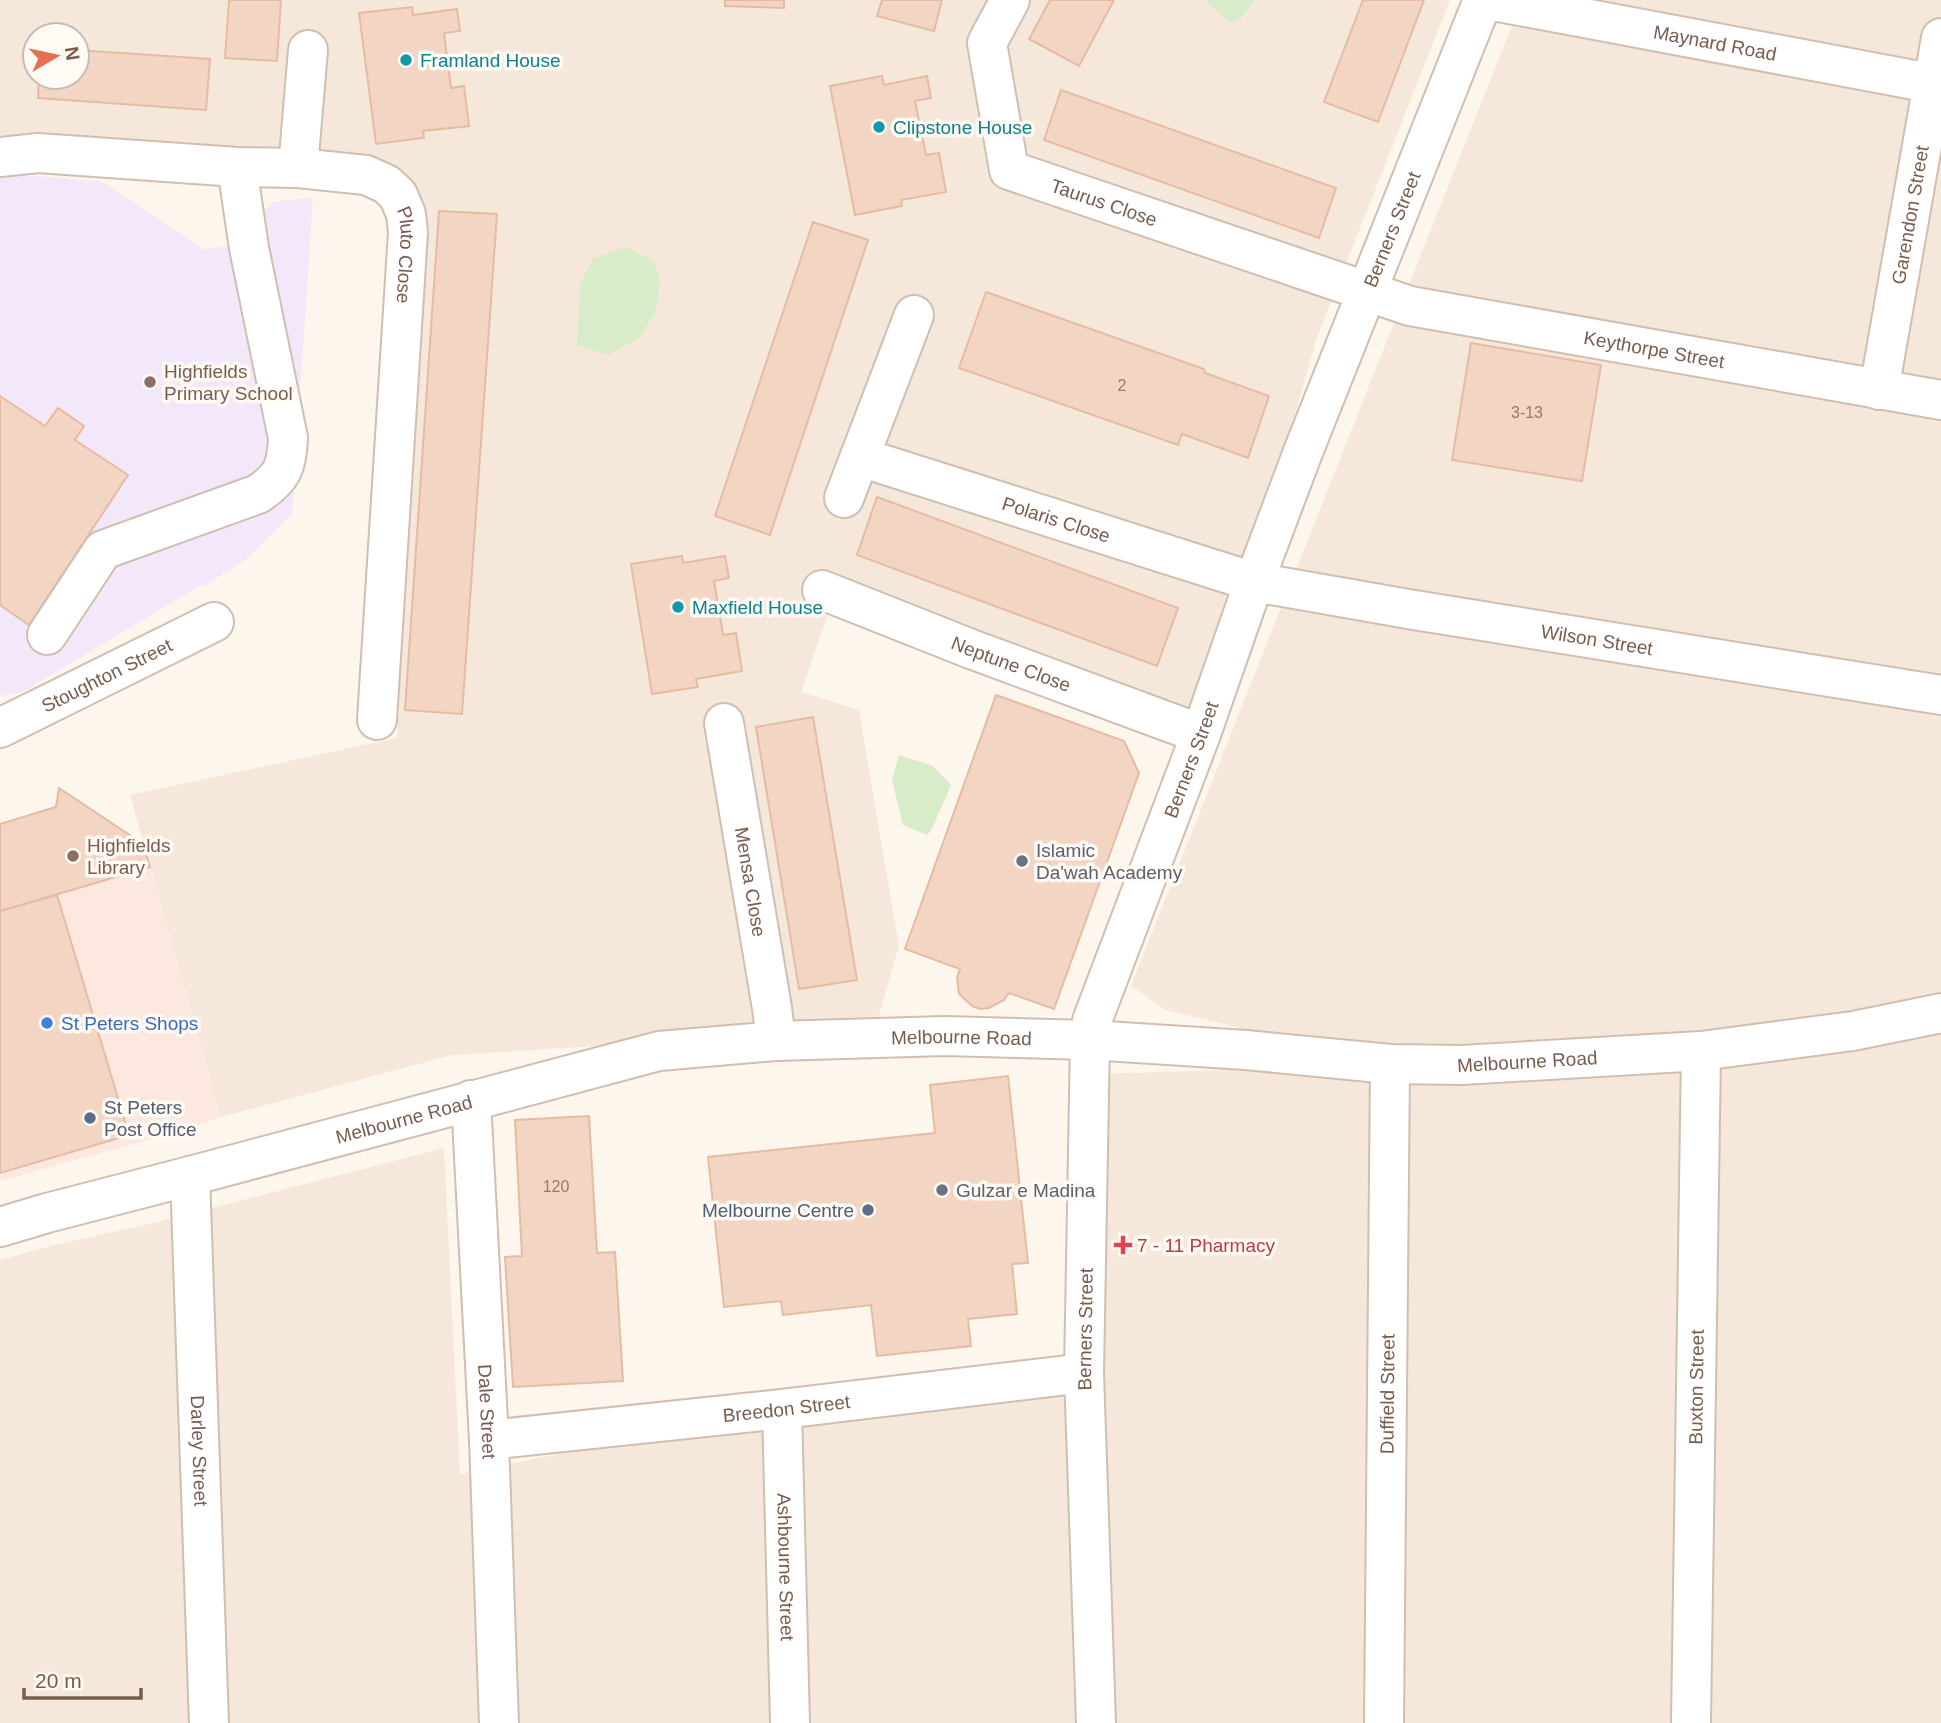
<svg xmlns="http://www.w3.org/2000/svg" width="1941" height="1723" font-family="Arial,sans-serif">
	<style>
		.residential { fill: #f5e8da; fill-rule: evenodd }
		.commercial { fill: #fde8e0 }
		.education { fill: #f3e8fa }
		.green { fill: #d8ecc9 }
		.building { fill: #f3d5c3; stroke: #e6bba3; stroke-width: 2 }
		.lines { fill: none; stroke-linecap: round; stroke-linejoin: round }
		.minor-casing { stroke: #d1beb0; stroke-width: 42 }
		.minor { stroke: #fff; stroke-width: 38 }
		.culture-dot { fill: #0f9aa8; stroke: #fffaf3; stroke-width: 2.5 }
		.education-dot { fill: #8d6e63; stroke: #fffaf3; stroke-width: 2.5 }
		.worship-dot { fill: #6b7280; stroke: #fffaf3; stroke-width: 2.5 }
		.shop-dot { fill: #3f7fe0; stroke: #fffaf3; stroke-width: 2.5 }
		.service-dot { fill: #5c6f8a; stroke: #fffaf3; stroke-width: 2.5 }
		.health-dot { fill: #e0444e; stroke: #fffaf3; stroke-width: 2.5 }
		.labels { text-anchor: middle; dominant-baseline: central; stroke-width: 7; stroke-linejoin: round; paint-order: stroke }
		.number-label { font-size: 16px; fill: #987a6a }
		.street-label { font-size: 19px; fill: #7a5c4d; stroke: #fffaf3 }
		.culture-label { font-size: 19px; fill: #0d838f; stroke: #fffaf3; text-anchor: start }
		.education-label { font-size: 19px; fill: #785e54; stroke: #fffaf3; text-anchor: start }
		.worship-label { font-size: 19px; fill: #5b616d; stroke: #fffaf3; text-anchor: start }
		.shop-label { font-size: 19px; fill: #366cbe; stroke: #fffaf3; text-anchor: start }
		.service-label { font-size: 19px; fill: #4e5e75; stroke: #fffaf3; text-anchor: start }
		.health-label { font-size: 19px; fill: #be3a42; stroke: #fffaf3; text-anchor: start }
	</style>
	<rect width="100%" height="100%" fill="#fdf6ec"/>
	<path class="residential" d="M 0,0 L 1450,0 L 1316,340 L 1246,587 L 1198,724 L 837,588 L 801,692 L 859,710 L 899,946 L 875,1029 L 452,1055 L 221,1117 L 130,795 L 397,738 L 418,234 L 407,189 L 0,147 ZM 35,35 L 77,35 L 77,77 L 35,77 Z
		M 1522,0 L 1941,0 L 1941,1723 L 0,1723 L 0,1260 L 50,1246 L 158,1222 L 444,1148 L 460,1474 L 782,1409 L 1084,1373 L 1099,1074 L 1386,1064 L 1166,1010 L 1131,986 Z"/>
	<path class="commercial" d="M 150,867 L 221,1117 L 163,1136 L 0,1181 L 0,912 Z"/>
	<path class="education" d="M 9,174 L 101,181 L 205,250 L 260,239 L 261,218 L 263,211 L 273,202 L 313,197 L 292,514 L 248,558 L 206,585 L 198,587 L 23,692 L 0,696 L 0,176 Z"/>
	<path class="green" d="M 1207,0 L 1255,0 L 1240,19 L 1231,23 L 1208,3 Z
		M 625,247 L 653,260 L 660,280 L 656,312 L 639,338 L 608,355 L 577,345 L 580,286 L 592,259 Z
		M 899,755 L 933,766 L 951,785 L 931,831 L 927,835 L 903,825 L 892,780 Z"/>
	<path class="building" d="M 229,0 L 281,0 L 277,61 L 225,58 Z
		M 725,0 L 784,0 L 784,8 L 725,6 Z
		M 882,0 L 942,0 L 934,31 L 877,16 Z
		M 1050,0 L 1114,0 L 1079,66 L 1029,39 Z
		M 1363,0 L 1424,0 L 1378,122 L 1324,102 Z
		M 412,7 L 413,15 L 457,9 L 460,31 L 444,33 L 451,88 L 464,86 L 469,126 L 423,131 L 424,138 L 376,144 L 359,13 Z
		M 77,50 L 210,59 L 206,110 L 38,98 L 39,77 L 77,77 Z
		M 882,76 L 884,85 L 927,76 L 931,98 L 915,101 L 926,155 L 939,153 L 946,192 L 901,200 L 902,206 L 855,215 L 830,86 Z
		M 1061,90 L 1336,188 L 1319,238 L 1044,140 Z
		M 439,211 L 497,214 L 462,714 L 405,710 Z
		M 813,222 L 868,240 L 770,535 L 715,516 Z
		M 986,292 L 1204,369 L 1205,373 L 1269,396 L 1248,458 L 1182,434 L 1178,445 L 959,368 Z
		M 1471,343 L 1601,365 L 1582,481 L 1452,460 Z
		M 0,396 L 45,426 L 58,408 L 84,426 L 75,440 L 128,475 L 29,625 L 0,605 Z
		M 877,497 L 1178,608 L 1157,666 L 857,555 Z
		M 682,556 L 683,563 L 725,556 L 729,578 L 714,581 L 723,635 L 736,633 L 742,671 L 696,679 L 698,687 L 652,694 L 631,564 Z
		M 996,695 L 1124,741 L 1139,773 L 1054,1009 L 1009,993 L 1004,1000 L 989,1008 L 980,1009 L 972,1006 L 959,994 L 957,977 L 960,969 L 905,949 Z
		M 813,717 L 857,980 L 799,989 L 756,727 Z
		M 59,788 L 143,844 L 150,867 L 0,911 L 0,824 L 56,807 Z
		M 57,895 L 129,1135 L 0,1173 L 0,911 Z
		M 1008,1076 L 1028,1263 L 1012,1264 L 1017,1314 L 968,1319 L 971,1346 L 877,1356 L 871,1305 L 783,1315 L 781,1301 L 724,1307 L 708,1157 L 935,1133 L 930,1085 Z
		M 589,1116 L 597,1253 L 615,1252 L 623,1381 L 513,1387 L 505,1257 L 522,1256 L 515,1120 Z"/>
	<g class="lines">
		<defs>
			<g id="minor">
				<path id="s1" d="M 1010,0 L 987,43 L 1009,170 L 1410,306 L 1941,400"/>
				<path id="s2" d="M 1488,0 L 1941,85"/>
				<path id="s3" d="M 0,157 L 38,153 L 237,167 L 298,168 L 366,175 L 386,184 L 398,195 L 406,214 L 408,232 L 377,720"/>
				<path d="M 298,168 L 308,50"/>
				<path id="s4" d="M 1879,390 L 1941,38"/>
				<path id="s5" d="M 860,457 L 1254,582 L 1414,610 L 1941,695"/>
				<path d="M 844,498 L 914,315"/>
				<path id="s6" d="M 822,590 L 971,649 L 1201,734"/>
				<path d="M 47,635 L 103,550 L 258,494 C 282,478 287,467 288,438 L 249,248 L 237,167"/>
				<path id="s7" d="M 724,723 L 772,1008 L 776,1041"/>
				<path id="s8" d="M 0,728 L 214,622"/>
				<path id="s9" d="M 471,1100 L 489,1440 L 499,1723"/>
				<path id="s10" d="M 190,1176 L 209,1723"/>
				<path id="s11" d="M 0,1227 L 47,1213 L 190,1176 L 659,1051 L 776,1041 L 945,1036 L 1090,1040 L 1246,1050 L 1390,1064 L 1462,1065 L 1701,1051 L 1853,1031 L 1941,1013"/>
				<path id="s12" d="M 782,1409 L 790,1723"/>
				<path id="s13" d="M 489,1440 L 782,1409 L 1084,1373"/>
				<path id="s14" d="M 1096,1723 L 1084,1373 L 1090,1040 L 1092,1021 L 1201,734 L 1254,582 L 1303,452 L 1483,0"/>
				<path id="s15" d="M 1384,1723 L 1390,1064"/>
				<path id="s16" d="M 1691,1723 L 1701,1051"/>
			</g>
		</defs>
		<use href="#minor" class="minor-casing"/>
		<use href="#minor" class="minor"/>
	</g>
	<g class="culture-dot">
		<circle cx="406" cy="60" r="7"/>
		<circle cx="879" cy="127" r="7"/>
		<circle cx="678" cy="607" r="7"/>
	</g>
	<g class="education-dot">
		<circle cx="150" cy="382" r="7"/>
		<circle cx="73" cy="856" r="7"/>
	</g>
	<g class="worship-dot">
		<circle cx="1022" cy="861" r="7"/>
		<circle cx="942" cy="1190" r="7"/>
	</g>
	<circle class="shop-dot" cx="47" cy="1023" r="7"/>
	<g class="service-dot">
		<circle cx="90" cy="1118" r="7"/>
		<circle cx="868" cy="1210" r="7"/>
	</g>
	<path class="health-dot" d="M1119.5 1234.5h7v7h7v7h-7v7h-7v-7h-7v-7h7z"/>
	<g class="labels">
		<g class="number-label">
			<text x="1122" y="385">2</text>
			<text x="1527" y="412">3-13</text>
			<text x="556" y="1186">120</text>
		</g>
		<g class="street-label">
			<text stroke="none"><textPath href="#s2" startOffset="231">Maynard Road</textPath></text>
			<text stroke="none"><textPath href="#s1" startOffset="278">Taurus Close</textPath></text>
			<text stroke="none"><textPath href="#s4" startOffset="178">Garendon Street</textPath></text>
			<text stroke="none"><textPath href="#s14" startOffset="1549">Berners Street</textPath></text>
			<text stroke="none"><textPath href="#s3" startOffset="467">Pluto Close</textPath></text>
			<text stroke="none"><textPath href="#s1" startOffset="849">Keythorpe Street</textPath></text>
			<text stroke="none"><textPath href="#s5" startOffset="206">Polaris Close</textPath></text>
			<text stroke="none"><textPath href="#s5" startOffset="761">Wilson Street</textPath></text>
			<text stroke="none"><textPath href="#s6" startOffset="203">Neptune Close</textPath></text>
			<text stroke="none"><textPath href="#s8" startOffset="119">Stoughton Street</textPath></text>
			<text stroke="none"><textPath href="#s14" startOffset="982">Berners Street</textPath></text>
			<text stroke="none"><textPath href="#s7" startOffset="161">Mensa Close</textPath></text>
			<text stroke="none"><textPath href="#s11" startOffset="985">Melbourne Road</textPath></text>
			<text stroke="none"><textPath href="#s11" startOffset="1552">Melbourne Road</textPath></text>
			<text stroke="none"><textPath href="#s11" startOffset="418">Melbourne Road</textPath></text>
			<text stroke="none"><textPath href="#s14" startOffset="394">Berners Street</textPath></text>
			<text stroke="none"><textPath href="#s16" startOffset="336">Buxton Street</textPath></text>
			<text stroke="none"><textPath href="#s15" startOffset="329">Duffield Street</textPath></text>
			<text stroke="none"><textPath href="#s13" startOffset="299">Breedon Street</textPath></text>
			<text stroke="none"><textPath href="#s9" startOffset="312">Dale Street</textPath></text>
			<text stroke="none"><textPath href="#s10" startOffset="275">Darley Street</textPath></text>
			<text stroke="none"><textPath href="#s12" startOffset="158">Ashbourne Street</textPath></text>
		</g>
		<g class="culture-label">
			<text x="420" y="60">Framland House</text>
			<text x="893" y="127">Clipstone House</text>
			<text x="692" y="607">Maxfield House</text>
		</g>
		<g class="education-label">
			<text x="164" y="371">Highfields<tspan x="164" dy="22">Primary School</tspan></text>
			<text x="87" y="845">Highfields<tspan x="87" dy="22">Library</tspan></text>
		</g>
		<g class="worship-label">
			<text x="1036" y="850">Islamic<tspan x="1036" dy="22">Da'wah Academy</tspan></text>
			<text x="956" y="1190">Gulzar e Madina</text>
		</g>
		<g class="shop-label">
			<text x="61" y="1023">St Peters Shops</text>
		</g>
		<g class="service-label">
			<text x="104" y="1107">St Peters<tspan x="104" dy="22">Post Office</tspan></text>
			<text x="854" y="1210" text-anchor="end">Melbourne Centre</text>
		</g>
		<g class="health-label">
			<text x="1137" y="1245">7 - 11 Pharmacy</text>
		</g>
	</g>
	<g transform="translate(56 56) rotate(81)"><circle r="33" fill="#fffaf3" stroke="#cabbb1" stroke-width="2"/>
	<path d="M0-5L12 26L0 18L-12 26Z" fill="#e76f51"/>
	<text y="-10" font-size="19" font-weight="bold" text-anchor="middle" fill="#7a5c4d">N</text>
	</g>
	<path d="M24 1688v10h117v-10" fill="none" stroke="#7a5c4d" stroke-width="3.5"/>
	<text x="35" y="1688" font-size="21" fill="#7a5c4d" stroke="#fffaf3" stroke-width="5" paint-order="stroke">20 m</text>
</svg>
